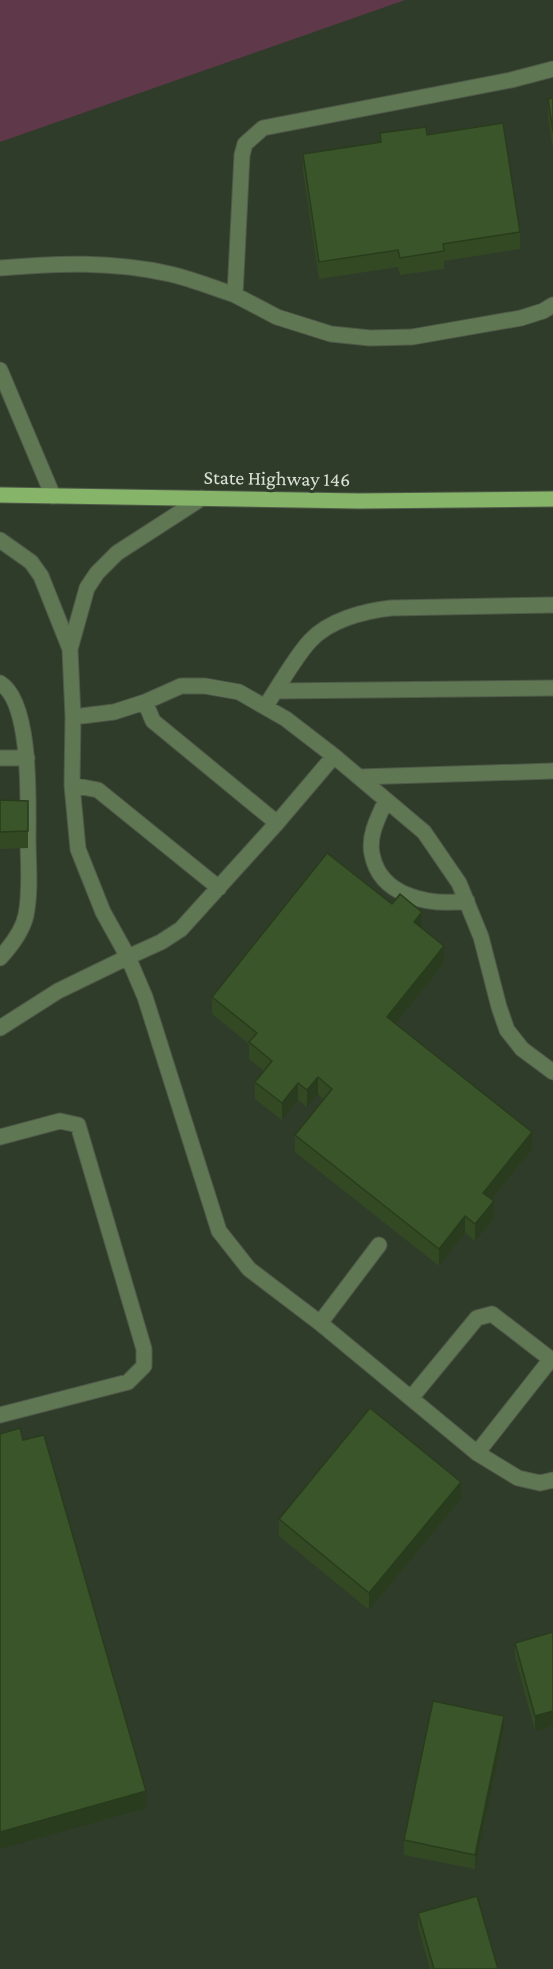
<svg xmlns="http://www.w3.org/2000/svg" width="553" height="1969" font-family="'Crimson Pro',serif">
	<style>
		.green { fill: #5f3849 }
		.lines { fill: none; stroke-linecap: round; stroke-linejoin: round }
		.minor-casing { stroke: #4f5a49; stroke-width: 17 }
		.major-casing { stroke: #4f5a49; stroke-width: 17 }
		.minor { stroke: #607753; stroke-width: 15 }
		.major { stroke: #86b56a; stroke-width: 15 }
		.wall { fill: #334924 }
		.shaded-wall { fill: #293c1d }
		.building { fill: #3b552a; stroke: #293c1d; stroke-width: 1.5 }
		.labels { text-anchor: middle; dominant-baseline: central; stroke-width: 6; stroke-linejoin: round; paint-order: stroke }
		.street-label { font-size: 20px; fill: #dae1d6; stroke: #303c2a }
	</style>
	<rect width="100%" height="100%" fill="#303c2a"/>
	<path class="green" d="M 0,0 L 405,0 L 0,142 Z"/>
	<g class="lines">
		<defs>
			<path id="minor" d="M 553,69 L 511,80 L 263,128 L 245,144 L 242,155 L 235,295 L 277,317 L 331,334 L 370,338 L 412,337 L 521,318 L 543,311 L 553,305
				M 0,268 C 56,263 114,261 170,274 C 192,279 214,288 235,295
				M 0,370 L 53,496
				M 0,540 L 31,562 L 41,576 L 70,649
				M 0,683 C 32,702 28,802 28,837 C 28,862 31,890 26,915 C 23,930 10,947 0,958
				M 276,691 L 553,688
				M 145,702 L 153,721 L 277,823
				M 265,707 C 278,688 295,657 310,641 C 329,620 364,611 391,608 L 553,605
				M 73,717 L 114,712 L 145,702 L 181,686 L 205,686 L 239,692 L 286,719 L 334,756 L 424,832 L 459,883 L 481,937 L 499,1007 L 507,1030 L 522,1049 L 553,1072
				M 334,756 L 277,823 L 181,929 L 161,942 L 128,957 L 145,997 L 219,1231 L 249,1269 L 320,1323 L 477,1453 L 518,1478 L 540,1483 L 553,1480
				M 0,758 L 27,758
				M 359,777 L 553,771
				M 72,785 L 98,790 L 219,888
				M 386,800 C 379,816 368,835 372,854 C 380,897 430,906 467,901
				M 0,1028 L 58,991 L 128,957 L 103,912 L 78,849 L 72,785 L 73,717 L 70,649 L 87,588 L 97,573 L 117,553 L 202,498
				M 0,1137 L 60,1121 L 78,1125 L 144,1349 L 144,1366 L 128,1382 L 0,1415
				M 320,1323 L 379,1245
				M 411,1398 L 477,1318 L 492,1314 L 553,1361
				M 477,1453 L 551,1359"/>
			<path id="major" d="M 0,495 L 359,501 L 553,499"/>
		</defs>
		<use href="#minor" class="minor-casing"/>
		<use href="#major" class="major-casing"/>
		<use href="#minor" class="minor"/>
		<use href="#major" class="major"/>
	</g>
	<path class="wall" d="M 553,98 L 553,149 L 548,116 L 548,99 Z
		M 380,133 L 427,135 L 520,232 L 520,249 L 444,261 L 444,269 L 400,275 L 398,267 L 319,279 L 303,171 L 303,154 L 380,142 Z
		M 0,800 L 28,801 L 28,848 L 0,849 Z
		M 422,929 L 444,963 L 395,1024 L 532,1149 L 492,1199 L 494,1218 L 475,1241 L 465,1233 L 439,1266 L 295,1152 L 295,1135 L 323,1099 L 318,1094 L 307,1107 L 298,1100 L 282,1120 L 255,1099 L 255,1082 L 264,1071 L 249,1059 L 249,1044 L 212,1014 L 212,997 Z
		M 461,1499 L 369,1610 L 279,1536 L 279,1519 Z
		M 553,1632 L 553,1726 L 535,1731 L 515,1657 L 515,1643 Z
		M 504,1730 L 475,1869 L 404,1855 L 404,1840 Z
		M 418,1913 L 498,1969 L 430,1969 L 418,1927 Z"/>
	<path class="shaded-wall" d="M 422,912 L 422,929 L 414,922 Z
		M 444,946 L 444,963 L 387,1034 L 387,1017 Z
		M 318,1077 L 318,1094 L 307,1107 L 307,1090 Z
		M 298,1083 L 298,1100 L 282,1120 L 282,1103 Z
		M 532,1132 L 532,1149 L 483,1210 L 483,1193 Z
		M 494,1201 L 494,1218 L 475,1241 L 475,1224 Z
		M 465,1216 L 465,1233 L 439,1266 L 439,1249 Z
		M 461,1482 L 461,1499 L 369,1610 L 369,1593 Z
		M 553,1711 L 553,1726 L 535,1731 L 535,1716 Z
		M 504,1716 L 504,1730 L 475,1869 L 475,1855 Z
		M 146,1791 L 146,1808 L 0,1849 L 0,1832 Z"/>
	<path class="building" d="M 553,98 L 553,132 L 548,99 Z
		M 503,123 L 520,232 L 443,244 L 444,251 L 400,258 L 398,250 L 319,262 L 303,154 L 381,142 L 380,133 L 426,127 L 427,135 Z
		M 0,800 L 28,801 L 28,831 L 0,832 Z
		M 327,853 L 392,904 L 400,894 L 422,912 L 414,922 L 444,946 L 387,1017 L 532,1132 L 483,1193 L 494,1201 L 475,1224 L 465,1216 L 439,1249 L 295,1135 L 332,1089 L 318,1077 L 307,1090 L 298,1083 L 282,1103 L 255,1082 L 272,1061 L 249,1042 L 257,1033 L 212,997 Z
		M 370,1408 L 461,1482 L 369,1593 L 279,1519 Z
		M 20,1428 L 23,1440 L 44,1435 L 146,1791 L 0,1832 L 0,1434 Z
		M 553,1632 L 553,1711 L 535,1716 L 515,1643 Z
		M 433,1701 L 504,1716 L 475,1855 L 404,1840 Z
		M 477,1896 L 498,1969 L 434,1969 L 418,1913 Z"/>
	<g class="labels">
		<g class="street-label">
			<text transform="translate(277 478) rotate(1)">State Highway 146</text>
		</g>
	</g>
</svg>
